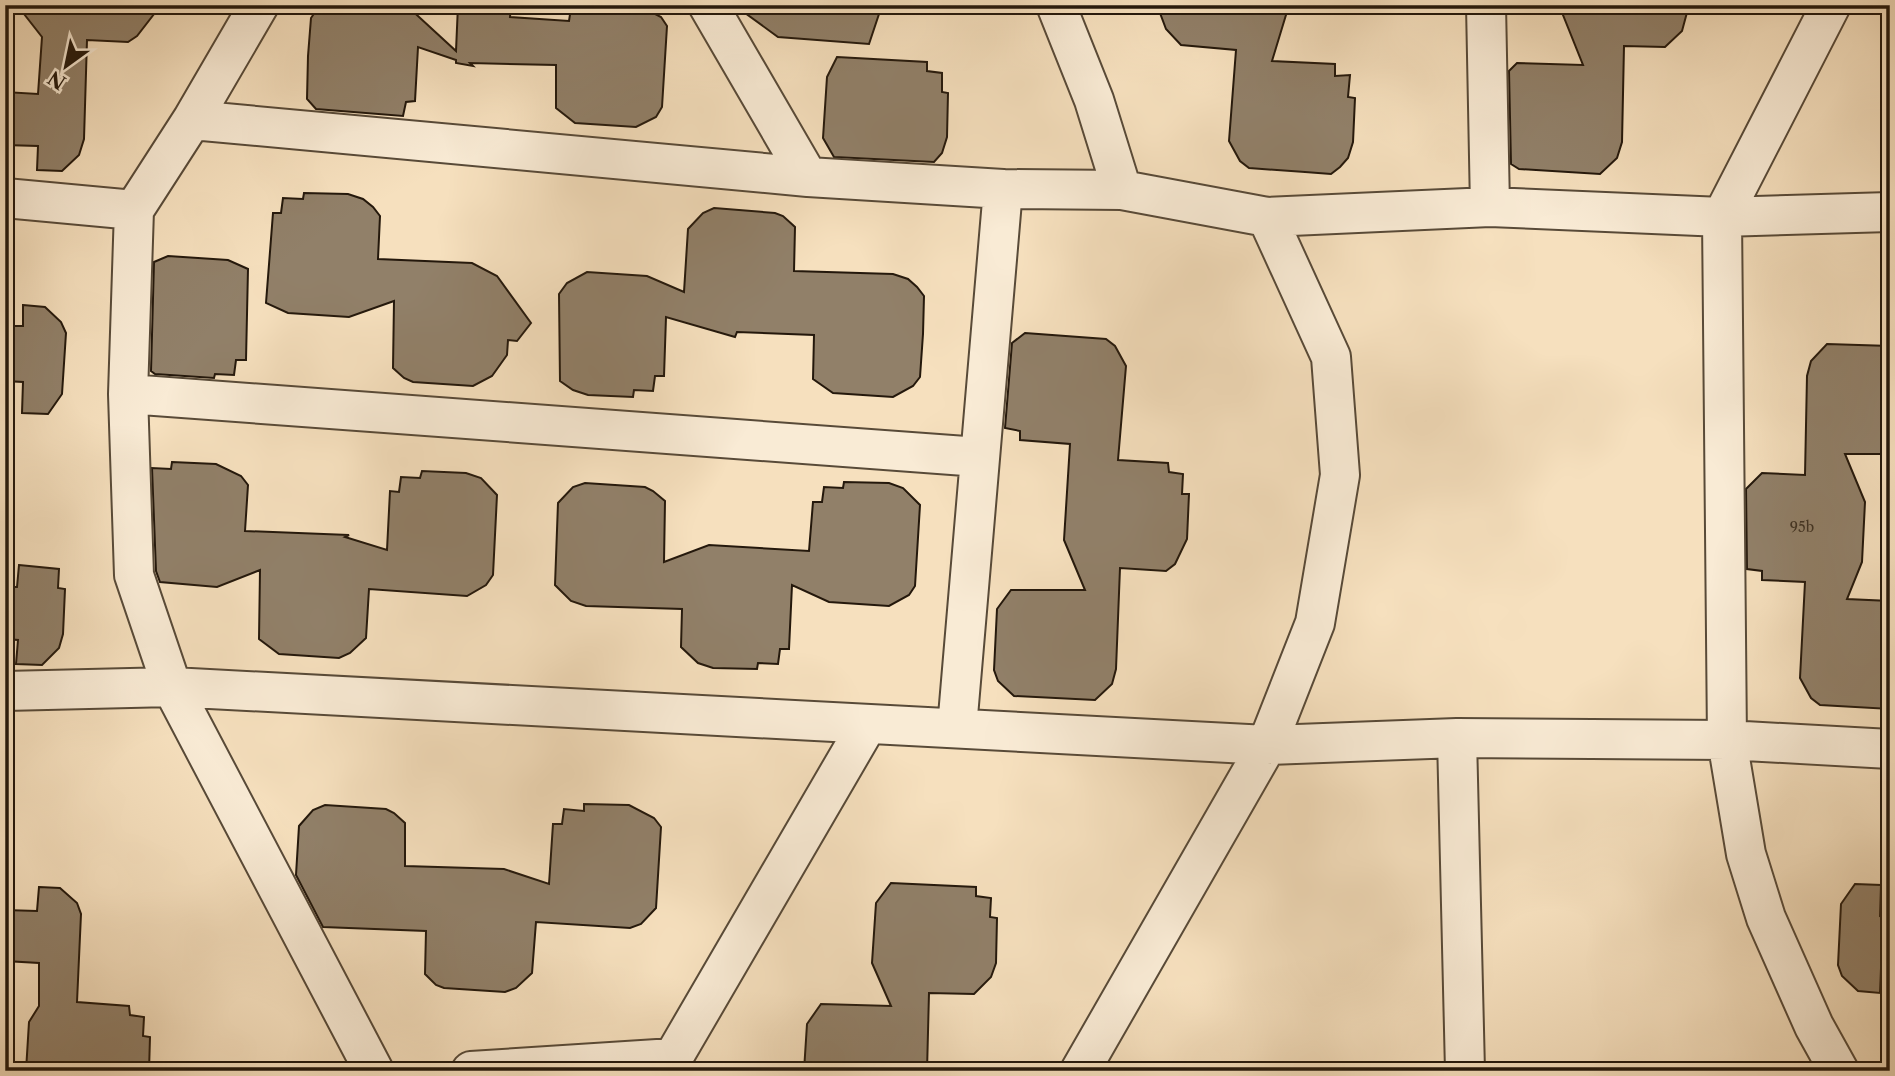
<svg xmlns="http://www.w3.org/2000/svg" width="1895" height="1076" font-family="'Libre Caslon Text',serif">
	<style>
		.building { fill: #918069; stroke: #24180c; stroke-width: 2 }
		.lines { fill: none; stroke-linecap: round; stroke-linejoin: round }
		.street-casing { stroke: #584a38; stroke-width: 42 }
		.street { stroke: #f9ebd5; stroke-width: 38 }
		.labels { text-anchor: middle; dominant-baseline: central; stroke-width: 5; stroke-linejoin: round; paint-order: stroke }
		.number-label { font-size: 14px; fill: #3f3223 }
	</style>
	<rect width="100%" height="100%" fill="#f6e0be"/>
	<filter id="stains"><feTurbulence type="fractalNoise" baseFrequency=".00286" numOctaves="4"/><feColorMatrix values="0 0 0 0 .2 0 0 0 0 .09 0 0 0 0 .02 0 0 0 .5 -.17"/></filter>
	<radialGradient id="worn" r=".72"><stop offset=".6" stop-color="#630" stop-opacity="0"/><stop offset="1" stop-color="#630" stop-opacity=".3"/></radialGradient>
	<path class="building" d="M 17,5 L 161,5 L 137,36 L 128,42 L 87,40 L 84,139 L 79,155 L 62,171 L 37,170 L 38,146 L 5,145 L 5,92 L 38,94 L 42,37 Z
		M 320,5 L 406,5 L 456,51 L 458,5 L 511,5 L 510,17 L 569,21 L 571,8 L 638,5 L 661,17 L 667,26 L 662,107 L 656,117 L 636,127 L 575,123 L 556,108 L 556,65 L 470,63 L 473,66 L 456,63 L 456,60 L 418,47 L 415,101 L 406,102 L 403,116 L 316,109 L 307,99 L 308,56 L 311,18 Z
		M 734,5 L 882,5 L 869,44 L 778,37 Z
		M 1157,5 L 1289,5 L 1272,61 L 1335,64 L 1335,76 L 1350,75 L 1348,97 L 1355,98 L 1353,142 L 1348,158 L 1340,167 L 1331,174 L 1305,172 L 1249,168 L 1240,161 L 1229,141 L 1236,50 L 1181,45 L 1166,29 Z
		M 1559,5 L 1689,5 L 1682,31 L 1665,47 L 1624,46 L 1622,142 L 1617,158 L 1600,174 L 1519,169 L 1511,164 L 1509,71 L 1517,63 L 1583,65 Z
		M 837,57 L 927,62 L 927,71 L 942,73 L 942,92 L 948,93 L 947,137 L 942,153 L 934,162 L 834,157 L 823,138 L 827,77 Z
		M 304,193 L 348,194 L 363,199 L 373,207 L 380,216 L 378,259 L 472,263 L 497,276 L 531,323 L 517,341 L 508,340 L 507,355 L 492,376 L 473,386 L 413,382 L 404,378 L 393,368 L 394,301 L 349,317 L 288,313 L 266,303 L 273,213 L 281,213 L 283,198 L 303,199 Z
		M 714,208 L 775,213 L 783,216 L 795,227 L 794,271 L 893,274 L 908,279 L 917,287 L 924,296 L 923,334 L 920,377 L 913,386 L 893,397 L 833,393 L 813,379 L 814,335 L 737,332 L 735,337 L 666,317 L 664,376 L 655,376 L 653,391 L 634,390 L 633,397 L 588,395 L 573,390 L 560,381 L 559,294 L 567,283 L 587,272 L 647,276 L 684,292 L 688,229 L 703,213 Z
		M 168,256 L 228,260 L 248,269 L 246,360 L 236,360 L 234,375 L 215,374 L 214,378 L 155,374 L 151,371 L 154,262 Z
		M 23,305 L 45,307 L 61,322 L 66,333 L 62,394 L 48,414 L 22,413 L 23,382 L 5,381 L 5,326 L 23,326 Z
		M 1025,333 L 1106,339 L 1115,346 L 1126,366 L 1118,460 L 1168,463 L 1169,472 L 1183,474 L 1182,494 L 1189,494 L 1187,539 L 1175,564 L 1166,571 L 1120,568 L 1116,669 L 1112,684 L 1095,700 L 1014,696 L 998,681 L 994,670 L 997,609 L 1011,590 L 1085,590 L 1064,540 L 1070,444 L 1020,440 L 1020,431 L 1005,428 L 1012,343 Z
		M 1827,344 L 1890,346 L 1890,454 L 1845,454 L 1865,502 L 1862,562 L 1847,599 L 1890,601 L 1890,709 L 1820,705 L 1811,698 L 1800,678 L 1805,582 L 1762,580 L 1762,571 L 1747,569 L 1746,489 L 1762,473 L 1805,475 L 1807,376 L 1811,361 Z
		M 172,462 L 216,464 L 241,476 L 248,485 L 245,531 L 349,535 L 345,537 L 387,550 L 390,491 L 399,492 L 401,477 L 420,478 L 422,471 L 466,473 L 481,478 L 497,495 L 493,575 L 486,585 L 467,596 L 369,589 L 366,638 L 350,653 L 339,658 L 279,654 L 259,639 L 260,570 L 217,587 L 160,582 L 156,571 L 152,468 L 171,469 Z
		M 844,482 L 889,483 L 903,488 L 920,505 L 915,586 L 909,595 L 889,606 L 829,602 L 792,585 L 789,649 L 780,649 L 778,664 L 758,663 L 757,669 L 713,668 L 698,663 L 681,647 L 682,609 L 586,606 L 571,601 L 555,585 L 558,503 L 573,487 L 585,483 L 645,487 L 653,491 L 665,501 L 664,562 L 709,545 L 809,551 L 813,502 L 822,502 L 824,487 L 843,488 Z
		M 19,565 L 59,569 L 58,588 L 65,589 L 63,634 L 59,648 L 42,665 L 16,664 L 18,640 L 5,639 L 5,587 L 17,587 Z
		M 584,804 L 629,805 L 654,818 L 661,827 L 656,908 L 641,924 L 630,928 L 536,922 L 532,973 L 516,988 L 505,992 L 444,988 L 436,985 L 425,974 L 426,931 L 323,927 L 296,875 L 299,826 L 313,810 L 325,805 L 386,809 L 394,813 L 405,823 L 405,866 L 504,869 L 549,884 L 553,824 L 562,824 L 564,809 L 584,811 Z
		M 891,883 L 976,887 L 976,896 L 991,898 L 990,917 L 997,918 L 996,963 L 991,977 L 974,994 L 929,993 L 927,1071 L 804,1071 L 807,1024 L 821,1004 L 891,1006 L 872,963 L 876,903 Z
		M 1855,884 L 1881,885 L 1880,916 L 1890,917 L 1890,969 L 1881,968 L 1880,993 L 1858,991 L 1842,976 L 1838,965 L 1841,904 Z
		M 39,887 L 60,888 L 77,903 L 81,914 L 77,1002 L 129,1006 L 130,1015 L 144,1017 L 143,1036 L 150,1037 L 149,1071 L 26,1071 L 29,1022 L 39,1006 L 39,963 L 5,961 L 5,910 L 37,911 Z"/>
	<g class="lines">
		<defs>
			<path id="street" d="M 259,5 L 192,120 L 134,210 L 128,394 L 134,575 L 172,687 L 374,1071
				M 708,5 L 808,177
				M 1056,5 L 1094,100 L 1122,190
				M 1486,5 L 1490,207
				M 1831,5 L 1722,217 L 1727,740 L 1746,854 L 1766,918 L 1814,1026 L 1839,1071
				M 192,120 L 808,177 L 1003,189 L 1122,190 L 1267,217 L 1490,207 L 1722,217 L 1890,212
				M 5,198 L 134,210
				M 128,394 L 979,457
				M 5,691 L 172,687 L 1267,745 L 1457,738 L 1465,1071
				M 957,728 L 1003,189
				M 1457,738 L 1727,740 L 1890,749
				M 673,1058 L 867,725
				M 471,1071 L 673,1058 L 672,1071
				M 1080,1071 L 1267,745 L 1315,623 L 1340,475 L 1331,357 L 1267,217"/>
		</defs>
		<use href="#street" class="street-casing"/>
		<use href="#street" class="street"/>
	</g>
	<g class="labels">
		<g class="number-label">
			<text x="1802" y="527">95b</text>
		</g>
	</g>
	<rect width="1895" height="1076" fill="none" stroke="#f6e0be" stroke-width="28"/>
	<rect x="7" y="7" width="1881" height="1062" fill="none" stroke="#24180c" stroke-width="3.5"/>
	<rect x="14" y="14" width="1867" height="1048" fill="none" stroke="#24180c" stroke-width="2"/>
	<g transform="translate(66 66) rotate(213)" stroke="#f9ebd5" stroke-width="5" paint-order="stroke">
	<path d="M0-5L12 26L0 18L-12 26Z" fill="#24180c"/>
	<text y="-10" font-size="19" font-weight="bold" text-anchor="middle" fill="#24180c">N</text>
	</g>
	<rect width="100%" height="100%" filter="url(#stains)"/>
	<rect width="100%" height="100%" fill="url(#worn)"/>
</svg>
